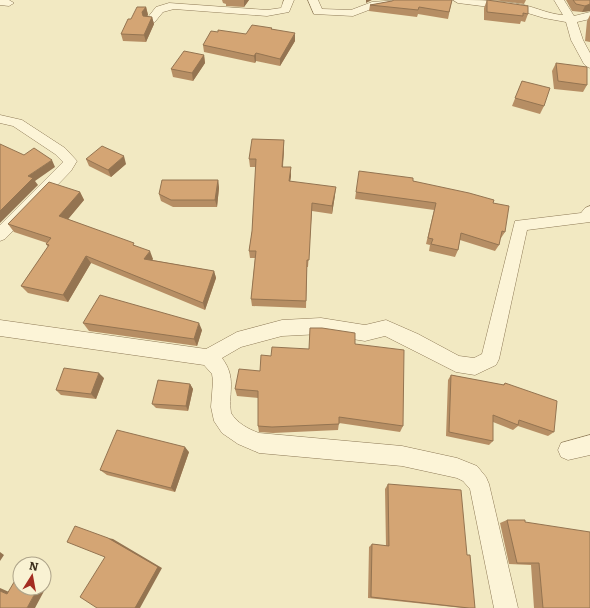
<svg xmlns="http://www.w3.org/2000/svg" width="590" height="608" font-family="Literata,serif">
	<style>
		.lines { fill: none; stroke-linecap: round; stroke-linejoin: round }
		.minor-casing { stroke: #8e7a57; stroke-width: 1 }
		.minor { fill: #fcf4d7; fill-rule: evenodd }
		.wall { fill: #b68e64 }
		.shaded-wall { fill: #947451 }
		.building { fill: #d4a574; stroke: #947451 }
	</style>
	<rect width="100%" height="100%" fill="#f2e9c2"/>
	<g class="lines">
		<defs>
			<path id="minor" d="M 0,0 L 9,0 L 14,3 L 9,6 L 0,5 Z
				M 284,0 L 294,0 L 289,12 L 267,16 L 174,9 L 163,12 L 154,23 L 146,23 L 145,21 L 156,7 L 169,3 L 267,10 L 281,8 Z
				M 308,0 L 318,0 L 322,9 L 351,10 L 372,2 L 398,0 L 390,7 L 374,8 L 353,16 L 314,14 Z
				M 453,0 C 477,0 501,0 524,5 C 537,8 549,14 563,15 L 554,0 L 564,0 L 574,16 L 590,12 L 590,19 L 577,22 L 583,40 L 590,53 L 590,68 L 586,66 L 584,64 L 571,40 L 566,22 L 544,18 L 521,11 L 458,3 Z
				M 0,115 L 22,120 L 65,148 L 77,161 L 71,171 L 5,239 L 0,241 L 0,225 L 63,162 L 55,154 L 13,126 L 0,123 Z
				M 590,206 L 590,222 L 527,230 L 499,359 L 496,365 L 475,375 L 456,372 L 385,336 L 365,341 L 321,334 L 282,336 L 241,347 L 222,358 C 237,378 228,391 231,413 C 237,423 248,429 259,433 L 402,446 L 457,458 L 477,466 L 486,477 L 489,484 L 518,608 L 494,608 L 470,489 L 463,481 L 457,478 L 402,466 L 259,453 L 238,444 L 222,433 L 214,421 L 211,407 L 213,381 L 212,374 L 204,365 L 0,336 L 0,320 L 206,349 L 237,332 L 282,320 L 321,318 L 365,325 L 386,320 L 418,334 L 459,356 L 474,358 L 482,354 L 515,221 L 581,213 L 585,208 Z
				M 590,435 L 590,455 L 568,460 L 561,457 L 558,450 L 561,443 Z"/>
		</defs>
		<use href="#minor" class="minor-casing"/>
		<use href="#minor" class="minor"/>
	</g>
	<path class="wall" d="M 222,0 L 249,0 L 244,7 L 226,6 L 226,4 L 223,3 Z
		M 452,0 L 448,19 L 418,14 L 417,17 L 369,11 L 370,5 L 392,1 Z
		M 487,0 L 528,14 L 525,22 L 521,21 L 520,24 L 484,20 L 484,8 Z
		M 494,0 L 526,0 L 524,4 Z
		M 566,0 L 590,0 L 590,11 L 582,12 L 572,11 Z
		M 146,7 L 148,15 L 147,16 L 152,17 L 154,24 L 146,42 L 123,41 L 121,34 L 131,19 Z
		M 590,15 L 590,42 L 585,41 L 587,21 Z
		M 272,29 L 295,41 L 280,66 L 256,61 L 255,63 L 204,52 L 203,45 L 246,34 Z
		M 204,55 L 205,63 L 193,81 L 173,77 L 171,69 Z
		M 556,63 L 587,85 L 583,92 L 554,89 L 552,71 Z
		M 522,81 L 544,106 L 540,114 L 512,106 Z
		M 284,140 L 284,149 L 283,167 L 291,176 L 290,181 L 335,195 L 332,214 L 312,211 L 308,267 L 307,267 L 306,308 L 252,306 L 251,299 L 255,258 L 250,258 L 249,251 L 252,231 L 256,167 L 250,167 L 249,159 Z
		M 86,159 L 126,164 L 111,177 L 89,166 Z
		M 218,180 L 219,188 L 217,207 L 173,207 L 161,201 L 159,194 Z
		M 413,181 L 493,203 L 505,232 L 501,238 L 500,238 L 499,245 L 495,251 L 460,240 L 458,250 L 455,257 L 429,251 L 430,245 L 426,244 L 434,210 L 355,199 L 356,192 Z
		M 80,192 L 84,200 L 68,219 L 136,246 L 153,259 L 152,260 L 214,271 L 216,278 L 205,310 L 91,263 L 68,302 L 28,293 L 21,286 L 48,247 L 46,244 L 47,243 L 14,232 L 8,224 Z
		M 83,323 L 202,330 L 197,346 L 89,331 Z
		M 355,344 L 403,426 L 400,432 L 339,423 L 338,430 L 273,433 L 259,432 L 258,426 L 258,398 L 237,396 L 235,389 L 260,371 L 271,356 L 309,349 Z
		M 451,375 L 503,385 L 505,383 L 554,432 L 548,436 L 518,426 L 513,430 L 493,422 L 493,441 L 489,445 L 446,436 L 448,380 Z
		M 104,378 L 96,399 L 61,395 L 56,390 Z
		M 190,384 L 193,389 L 188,411 L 156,408 L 152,404 Z
		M 189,452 L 175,492 L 107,475 L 100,470 Z
		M 388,484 L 467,555 L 475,608 L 463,608 L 368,598 L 369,547 L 372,544 L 386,546 L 385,489 Z
		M 507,520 L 525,522 L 590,608 L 534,608 L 531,565 L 509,564 L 500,523 Z"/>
	<path class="shaded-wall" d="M 244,0 L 249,0 L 244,7 Z
		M 366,0 L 372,0 L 366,3 Z
		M 590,4 L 590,11 L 582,12 L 585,6 Z
		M 146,7 L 148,15 L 144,20 L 142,12 Z
		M 152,17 L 154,24 L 146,42 L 144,35 Z
		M 295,33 L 295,41 L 280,66 L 280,59 Z
		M 256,53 L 256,61 L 255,63 L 254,56 Z
		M 204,55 L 205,63 L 193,81 L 192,73 Z
		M 284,140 L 284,149 L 282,175 L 282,167 Z
		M 124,156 L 126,164 L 111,177 L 108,170 Z
		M 52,160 L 55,167 L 35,181 L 38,185 L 0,223 L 0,211 L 28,176 Z
		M 291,167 L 291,176 L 289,189 L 289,181 Z
		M 218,180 L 219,188 L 217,207 L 215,200 Z
		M 336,187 L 335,195 L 332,214 L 332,206 Z
		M 80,192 L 84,200 L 64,224 L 59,216 Z
		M 150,251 L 153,259 L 147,266 L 144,259 Z
		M 86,256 L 91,263 L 68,302 L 63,295 Z
		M 214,271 L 216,278 L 205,310 L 203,303 Z
		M 199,323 L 202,330 L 197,346 L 194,339 Z
		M 99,373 L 104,378 L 96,399 L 91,394 Z
		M 190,384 L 193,389 L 188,411 L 186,406 Z
		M 185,447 L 189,452 L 175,492 L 171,488 Z
		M 108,538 L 113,539 L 162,568 L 140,608 L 135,608 Z
		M 0,552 L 4,555 L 0,561 Z
		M 44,577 L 50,580 L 35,608 L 27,608 L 38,588 L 44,588 Z
		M 0,588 L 16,595 L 7,594 L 0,591 Z"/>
	<path class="building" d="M 394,0 L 452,0 L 449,12 L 419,7 L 418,10 L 370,5 L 392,1 Z
		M 487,0 L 528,6 L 528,14 L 523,13 L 523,16 L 487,12 Z
		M 573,0 L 590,0 L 590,4 L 585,6 L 576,4 Z
		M 137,7 L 146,7 L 142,12 L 143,16 L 152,17 L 144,35 L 121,34 L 128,19 L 131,19 Z
		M 252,25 L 272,28 L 271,29 L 295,33 L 280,59 L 256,53 L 254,56 L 203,45 L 211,31 L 218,32 L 218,30 L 246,34 Z
		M 184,51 L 204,55 L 192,73 L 171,69 Z
		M 556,63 L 587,67 L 587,85 L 558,81 Z
		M 522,81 L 550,88 L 544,106 L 515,98 Z
		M 252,139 L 284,140 L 282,167 L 291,167 L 289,181 L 336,187 L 332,206 L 312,203 L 309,260 L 307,260 L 306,301 L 251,299 L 256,251 L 249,251 L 252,231 L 256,159 L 249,159 Z
		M 0,144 L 24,155 L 34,148 L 52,160 L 28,176 L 33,178 L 0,211 Z
		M 102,146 L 124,156 L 108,170 L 86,159 Z
		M 359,171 L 413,178 L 413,181 L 469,193 L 494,200 L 493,203 L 509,206 L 505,232 L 502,231 L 499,245 L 461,233 L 458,250 L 431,244 L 433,239 L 428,238 L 436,203 L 356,192 Z
		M 162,180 L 218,180 L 215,200 L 171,200 L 159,194 Z
		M 49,182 L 80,192 L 59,216 L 134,243 L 133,245 L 150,251 L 144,259 L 214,271 L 203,303 L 86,256 L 63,295 L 21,286 L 49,245 L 46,244 L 51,238 L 8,224 Z
		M 100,295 L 199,323 L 194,339 L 83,323 Z
		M 310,328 L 322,328 L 355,333 L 355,344 L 404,350 L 403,426 L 339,417 L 339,424 L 272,427 L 258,426 L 258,391 L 235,389 L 239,369 L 260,371 L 261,355 L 271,356 L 272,347 L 309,349 Z
		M 64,368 L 99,373 L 91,394 L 56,390 Z
		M 451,375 L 504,385 L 505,383 L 557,401 L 554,432 L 519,420 L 518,425 L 493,415 L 493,441 L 449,432 Z
		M 158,380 L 190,384 L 186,406 L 152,404 Z
		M 117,430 L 185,447 L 171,488 L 100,470 Z
		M 388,484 L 461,490 L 467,555 L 470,555 L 475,608 L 469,608 L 371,597 L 372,544 L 389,546 Z
		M 507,520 L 525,520 L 525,522 L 590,532 L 590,608 L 543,608 L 539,563 L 517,563 Z
		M 75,526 L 108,538 L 158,567 L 135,608 L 97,608 L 80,597 L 105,557 L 67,542 Z
		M 20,572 L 20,588 L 38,588 L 27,608 L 0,608 L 0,591 L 7,594 Z"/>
	<g transform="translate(32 576) rotate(11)"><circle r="19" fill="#f9f2d3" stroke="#aea48a"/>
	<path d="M0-3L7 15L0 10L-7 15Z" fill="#a42c21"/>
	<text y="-6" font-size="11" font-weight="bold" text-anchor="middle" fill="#3d2f1d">N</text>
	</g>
</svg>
